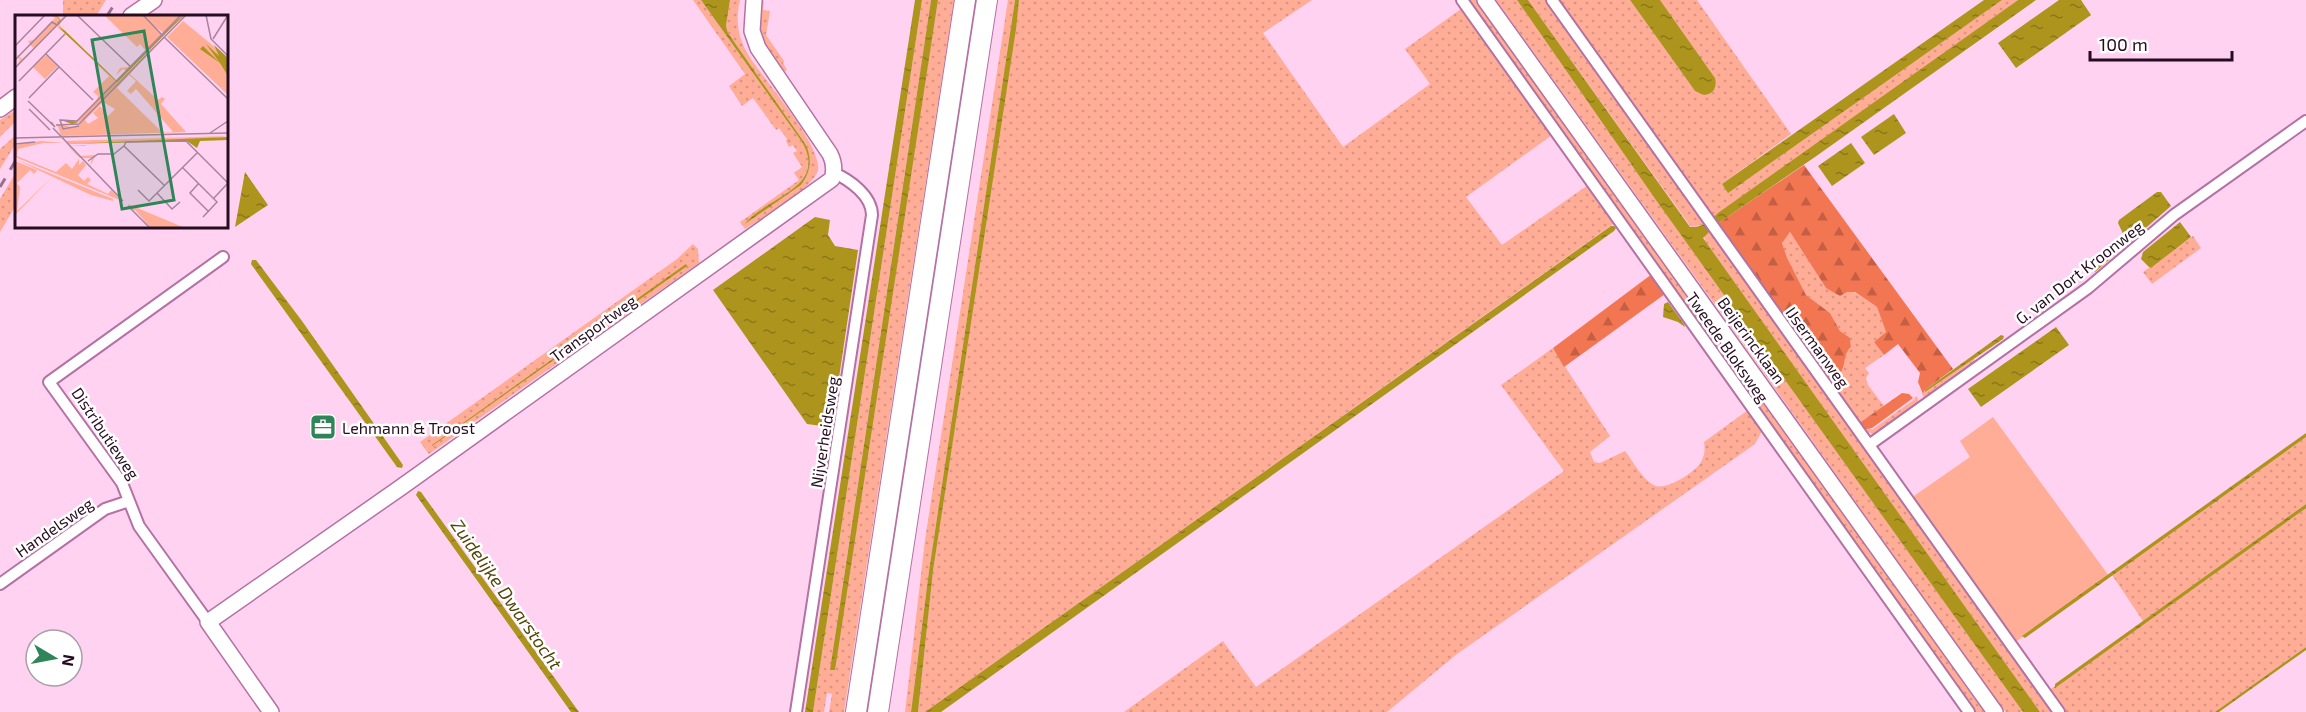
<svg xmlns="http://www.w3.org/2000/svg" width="2306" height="712" font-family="'Exo 2',sans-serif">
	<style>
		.grass { fill: url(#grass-dots) }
		.forest { fill: url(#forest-firs) }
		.green { fill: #ffad96 }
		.water { fill: url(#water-ripples) }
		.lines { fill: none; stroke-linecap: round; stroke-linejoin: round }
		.street-casing { stroke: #b471a3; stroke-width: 14 }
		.secondary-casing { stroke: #b471a3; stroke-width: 18 }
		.highway-casing { stroke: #b471a3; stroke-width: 22 }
		.street { stroke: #fff; stroke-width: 10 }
		.secondary { stroke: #fff; stroke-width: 15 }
		.highway { stroke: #fff; stroke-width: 20 }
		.rail { stroke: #96728c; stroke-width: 3; stroke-dasharray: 10 10; stroke-linecap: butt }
		.labels { text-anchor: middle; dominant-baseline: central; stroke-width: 5; stroke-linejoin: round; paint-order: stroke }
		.street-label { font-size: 16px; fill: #260c20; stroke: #fff }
		.poi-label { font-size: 16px; fill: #260c20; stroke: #fff; text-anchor: start }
		.water-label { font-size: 18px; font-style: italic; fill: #534609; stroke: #fff }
		.inset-road { fill: none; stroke: #a8839e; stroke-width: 1.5 }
		.view { fill: #308558; fill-opacity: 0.15; stroke: #308558; stroke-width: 3 }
		.inset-edge { fill: none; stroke: #260c20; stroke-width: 3 }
	</style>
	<defs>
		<pattern id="grass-dots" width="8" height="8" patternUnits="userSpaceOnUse" patternTransform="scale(1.5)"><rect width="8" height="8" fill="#ffad96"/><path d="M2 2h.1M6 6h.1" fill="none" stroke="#da9481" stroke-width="1.8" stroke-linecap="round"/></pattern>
		<pattern id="forest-firs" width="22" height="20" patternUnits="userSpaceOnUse" patternTransform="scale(1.5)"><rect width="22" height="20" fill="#f37652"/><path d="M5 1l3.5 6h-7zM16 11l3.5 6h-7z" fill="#c55f44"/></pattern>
		<pattern id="water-ripples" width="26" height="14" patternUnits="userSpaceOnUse" patternTransform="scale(1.5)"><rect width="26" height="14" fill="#ac941d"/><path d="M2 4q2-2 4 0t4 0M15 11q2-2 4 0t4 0" fill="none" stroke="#8c7719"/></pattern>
	</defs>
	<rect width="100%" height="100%" fill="#ffd2f2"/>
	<path class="grass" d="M 63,0 L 106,0 L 96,16 L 63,16 Z
		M 693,0 L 701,0 L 802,142 C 828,186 767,200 745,224 L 801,185 C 812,172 811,157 804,142 L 728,33 L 726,26 L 730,0 L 740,0 C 736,17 737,33 745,49 C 757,73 828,150 817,173 C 808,191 763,217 745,229 L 740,222 L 799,180 L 794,173 L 802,167 L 793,153 L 797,151 L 793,145 L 789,147 L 786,141 L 787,139 L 779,128 L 776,130 L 753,98 L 742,106 L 729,86 L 745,74 Z
		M 759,0 L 764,1 L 763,10 L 770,11 L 766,35 L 784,61 L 783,63 L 787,70 L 782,74 C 761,45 759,36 759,0 Z
		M 922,0 L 931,0 L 830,669 L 938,0 L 954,0 L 844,712 L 829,712 L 832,694 L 827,693 L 824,712 L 813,712 Z
		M 1008,0 L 1015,0 L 929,571 L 911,712 L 905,712 L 925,540 Z
		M 1019,0 L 1312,0 L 1263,33 L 1343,147 L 1430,84 L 1405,49 L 1461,9 L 1552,135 L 1466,197 L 1502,245 L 1588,185 L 1616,222 L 925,712 L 918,712 L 933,571 Z
		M 1467,0 L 1482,0 L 1984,712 L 1974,712 L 1676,290 Z
		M 1496,0 L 1517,0 L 1658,203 L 2023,712 L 2006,712 L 1996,700 L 1757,363 Z
		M 1528,0 L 1547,0 L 1706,224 L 1691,227 Z
		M 1556,0 L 1630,0 L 1695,91 L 1715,78 L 1660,0 L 1697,0 L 1791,134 L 1722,184 L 1728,192 L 2002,0 L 2018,0 L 1713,218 Z
		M 16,110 L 16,121 L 0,137 L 0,120 Z
		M 16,135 L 16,143 L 0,169 L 0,149 Z
		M 16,172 L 16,205 L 0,232 L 0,199 Z
		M 1710,230 L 2054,712 L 2040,712 L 1705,241 L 1704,236 Z
		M 1790,232 L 1826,288 L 1854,292 L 1877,307 L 1886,332 L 1874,342 L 1884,355 L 1865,368 L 1869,373 L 1866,378 L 1868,385 L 1884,406 L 1858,424 L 1822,374 L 1843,370 L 1846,352 L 1851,347 L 1850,339 L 1840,331 L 1830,313 L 1806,295 L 1786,258 L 1782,242 Z
		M 2193,236 L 2201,248 L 2152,284 L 2143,272 Z
		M 693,244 L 698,249 L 699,263 L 429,454 L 420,442 L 677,259 Z
		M 1553,348 L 1610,436 L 1590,452 L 1594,462 L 1600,463 L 1625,451 C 1633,461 1643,481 1656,486 C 1667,490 1698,471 1702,460 C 1705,454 1705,448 1704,442 L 1748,410 L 1762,431 L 1755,444 L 1457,654 L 1387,712 L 1124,712 L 1223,641 L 1256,687 L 1564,471 L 1501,385 Z
		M 1974,359 L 1977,363 L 1925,399 L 1922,394 Z
		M 1917,396 L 1919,404 L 1875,435 L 1863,430 L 1873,429 L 1915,399 L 1914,398 Z
		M 2306,437 L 2306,504 L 2143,621 L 2112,575 Z
		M 2306,506 L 2306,647 L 2215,712 L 2065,712 L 2048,691 Z"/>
	<path class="forest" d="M 1804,165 L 1953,369 L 1925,390 L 1923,394 L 1918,382 L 1920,373 L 1898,344 L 1884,355 L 1874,342 L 1886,332 L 1877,307 L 1855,292 L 1847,292 L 1840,296 L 1826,288 L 1790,232 L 1782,243 L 1787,258 L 1806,295 L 1830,313 L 1840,331 L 1850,338 L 1851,347 C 1842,355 1847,365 1840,374 L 1822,374 L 1717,224 Z
		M 1652,274 L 1665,294 L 1564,367 L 1553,348 Z
		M 1902,393 L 1909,394 L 1913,398 L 1872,428 L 1863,430 L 1858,424 Z"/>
	<path class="green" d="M 1993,417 L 2109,576 L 2014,643 L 1911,498 L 1970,457 L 1960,441 Z"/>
	<path class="water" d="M 701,0 L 730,0 L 726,26 L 728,33 L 804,142 C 813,156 811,173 801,185 L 745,224 C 763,198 829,189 802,142 Z
		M 915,0 L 922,0 L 813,712 L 805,712 Z
		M 931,0 L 938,0 L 835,670 L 830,670 Z
		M 1015,0 L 1019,0 L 1016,29 L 933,571 L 918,712 L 911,712 L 929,571 Z
		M 1517,0 L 1528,0 L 1690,227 C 1702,228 1710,221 1718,213 L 2018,0 L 2036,0 L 1815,157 L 1717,224 L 1703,238 L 2040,712 L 2023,712 L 1658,203 Z
		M 1630,0 L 1660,0 L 1715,78 C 1717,87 1714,94 1704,95 L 1695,91 Z
		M 1984,0 L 2002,0 L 1728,193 L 1722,184 Z
		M 2059,0 L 2081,0 L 2091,15 L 2016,68 L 1998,43 Z
		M 1894,114 L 1906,133 L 1874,155 L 1861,137 Z
		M 1851,143 L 1865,163 L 1832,186 L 1818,166 Z
		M 245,172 L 268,205 L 235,227 Z
		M 2157,192 L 2161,192 L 2171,206 L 2095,272 L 2092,269 L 2125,238 L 2118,223 L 2119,220 Z
		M 815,217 L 830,220 L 828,235 L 835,246 L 858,250 L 832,425 L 829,427 L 807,424 L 713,290 Z
		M 2180,222 L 2191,237 L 2152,267 L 2149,267 L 2141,259 L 2143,252 Z
		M 1611,226 L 1614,226 L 1616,228 L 1614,231 L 941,712 L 925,712 Z
		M 252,260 L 256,260 L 302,321 L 403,465 L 402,468 L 397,467 L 251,264 Z
		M 686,264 L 687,266 L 432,446 L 432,445 Z
		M 1668,302 L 1684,324 L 1685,327 L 1678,322 L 1663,317 L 1664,304 Z
		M 2056,327 L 2069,345 L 1981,407 L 1968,389 Z
		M 2001,335 L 2004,336 L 2003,339 L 1925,392 L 1925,390 Z
		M 2306,433 L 2306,437 L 2025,638 L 2022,636 Z
		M 418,491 L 421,492 L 579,712 L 571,712 L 416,495 Z
		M 2306,504 L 2306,508 L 2055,688 L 2055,684 Z
		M 2306,647 L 2306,650 L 2219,712 L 2215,712 Z"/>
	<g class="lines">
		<defs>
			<path id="street" d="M 1462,0 L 1969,712
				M 1552,0 L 2059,712
				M 1869,445 L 2088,288 L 2174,215 L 2306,121
				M 0,584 L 105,509 L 129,501
				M 208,622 L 139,526 L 122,483 L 49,382 L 223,257
				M 796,712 L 872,215 C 872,196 850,180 834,173"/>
			<path id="secondary" d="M 1485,0 L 1995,712
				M 131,16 L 154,0
				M 0,109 L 16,97
				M 271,712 L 208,622 L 400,488 L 832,179 C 835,170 834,162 830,154 L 758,48 L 752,31 L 754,0"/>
			<path id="highway" d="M 856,712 L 965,0
				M 878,712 L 987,0"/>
		</defs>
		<use href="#street" class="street-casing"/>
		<use href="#secondary" class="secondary-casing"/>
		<use href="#highway" class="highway-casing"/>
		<use href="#street" class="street"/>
		<use href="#secondary" class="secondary"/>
		<use href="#highway" class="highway"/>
		<path class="rail" d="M 107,16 L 117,0
			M 0,187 L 16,160"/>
	</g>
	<defs>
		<symbol id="office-square" viewBox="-11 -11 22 22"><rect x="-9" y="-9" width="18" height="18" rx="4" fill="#308558" stroke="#fff"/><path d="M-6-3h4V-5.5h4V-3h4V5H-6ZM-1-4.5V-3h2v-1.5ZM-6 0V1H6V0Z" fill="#fff"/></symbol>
	</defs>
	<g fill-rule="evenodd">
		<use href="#office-square" x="308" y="412" width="30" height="30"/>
	</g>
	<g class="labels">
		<g class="street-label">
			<text transform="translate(2079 272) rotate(-38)">G. van Dort Kroonweg</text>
			<text transform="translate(593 328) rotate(-36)">Transportweg</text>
			<text transform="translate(1752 340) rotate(54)">Beijerincklaan</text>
			<text transform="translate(1728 347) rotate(55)">Tweede Bloksweg</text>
			<text transform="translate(1818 347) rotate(54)">IJsermanweg</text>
			<text transform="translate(824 432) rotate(-81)">Nijverheidsweg</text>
			<text transform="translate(106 433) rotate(56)">Distributieweg</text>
			<text transform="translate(54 527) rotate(-35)">Handelsweg</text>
		</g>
		<g class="poi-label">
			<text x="342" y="427">Lehmann &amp; Troost</text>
		</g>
		<g class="water-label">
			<text transform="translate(507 594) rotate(55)">Zuidelijke Dwarstocht</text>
		</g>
	</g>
	<g transform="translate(15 15)">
		<rect width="213" height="213" fill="#ffd2f2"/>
		<path d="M 43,0 L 45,5 L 50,0 L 52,0 L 43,9 L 101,66 L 111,56 L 108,54 L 101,60 L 105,53 L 114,52 L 108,45 L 115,52 L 131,36 L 125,29 L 122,32 L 89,0 L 134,0 L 146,11 L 136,0 L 171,0 L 149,18 L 137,10 L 147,21 L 100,70 L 146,23 L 115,59 L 143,85 L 147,82 L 150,84 L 146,89 L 171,117 L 46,121 L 42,109 L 57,112 L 64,110 L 69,104 L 59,110 L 45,104 L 62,106 L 81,87 L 83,81 L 78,77 L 94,61 L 42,10 L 0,53 L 5,45 L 1,39 L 7,44 L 19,33 L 15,30 L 6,38 L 15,29 L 13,26 L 19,25 L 40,3 L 37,1 ZM 114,60 L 121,66 L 112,76 L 116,79 L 121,74 L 159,118 L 148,118 L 102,73 ZM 88,87 L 100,94 L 93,101 L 85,91 L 78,98 L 83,103 L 73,109 L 70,105 ZM 31,40 L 43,51 L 30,64 L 18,52 ZM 213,121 L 191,124 L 53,129 L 55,131 L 70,130 L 71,131 L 56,131 L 65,141 L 81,140 L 75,151 L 77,143 L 65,143 L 55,133 L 50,126 ZM 25,126 L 49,128 L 28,128 L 3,134 L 2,141 L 41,157 L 51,148 L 57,154 L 64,144 L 64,150 L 68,146 L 71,150 L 63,160 L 69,166 L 73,162 L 76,165 L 72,169 L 93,179 L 96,175 L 107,186 L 0,142 L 0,130 ZM 0,144 L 98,184 L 98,186 L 76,180 ZM 0,146 L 22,155 L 19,159 L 15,155 L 2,168 L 5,172 L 2,196 L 37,162 L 0,200 ZM 108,189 L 114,193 L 113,189 L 170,213 L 136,213 L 120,195 L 118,196 Z" fill="#ffad96" fill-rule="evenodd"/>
		<path d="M 132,0 L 166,0 L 149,17 ZM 168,6 L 213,43 L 213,80 L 152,22 Z" fill="#ffad96"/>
		<path d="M 40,0 L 46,5 L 43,9 L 46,7 L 44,10 L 102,66 L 160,7 L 169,0 L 63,107 L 57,109 L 46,105 L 63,107 L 102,67 L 42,11 L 50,16 L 42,8 L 45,5 ZM 191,29 L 204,41 L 199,30 L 213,43 L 213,61 L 205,48 L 185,34 L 188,31 L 205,48 ZM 213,122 L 213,125 L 185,126 L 182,133 L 172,126 L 53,129 Z" fill="#ac941d"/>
		<path class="inset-road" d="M 62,0 L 115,51M 128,0 L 148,21M 191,0 L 196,24 L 213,41M 149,22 L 213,84M 198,24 L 213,0M 0,31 L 30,0M 31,39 L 78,85M 0,45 L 37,7 L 42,10M 0,53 L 52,0M 4,66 L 50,19M 14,83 L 44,52M 13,86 L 40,112 L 36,107M 14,94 L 35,115M 41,110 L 64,109 L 171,0M 64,111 L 48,114 L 45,105 L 62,106 L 166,0M 38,113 L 108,186M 195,118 L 213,106M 0,123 L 213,118M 0,129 L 20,127M 109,131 L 111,127 L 171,126 L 213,168M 73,146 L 83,139 L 99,139 L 109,131 L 150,171M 168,153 L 202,187 L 188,202M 184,168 L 175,178 L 194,197M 123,175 L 134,186 L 182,138M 142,178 L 157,194 L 165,187M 199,183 L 213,168M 113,191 L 135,213"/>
		<path class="view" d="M 129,16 L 159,185 L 107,194 L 77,25 Z"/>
		<rect width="213" height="213" class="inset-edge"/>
	</g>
	<g transform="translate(54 658) rotate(100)"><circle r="28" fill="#ffffff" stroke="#a89ea6" stroke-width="1.5"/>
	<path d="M0-4.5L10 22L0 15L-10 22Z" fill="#308558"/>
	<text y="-9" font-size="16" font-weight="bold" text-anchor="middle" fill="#260c20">N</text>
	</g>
	<path d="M2090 51v9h142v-9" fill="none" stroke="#260c20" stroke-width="3"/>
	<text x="2099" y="51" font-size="18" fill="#260c20" stroke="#ffffff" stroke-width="4.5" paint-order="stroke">100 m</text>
</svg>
